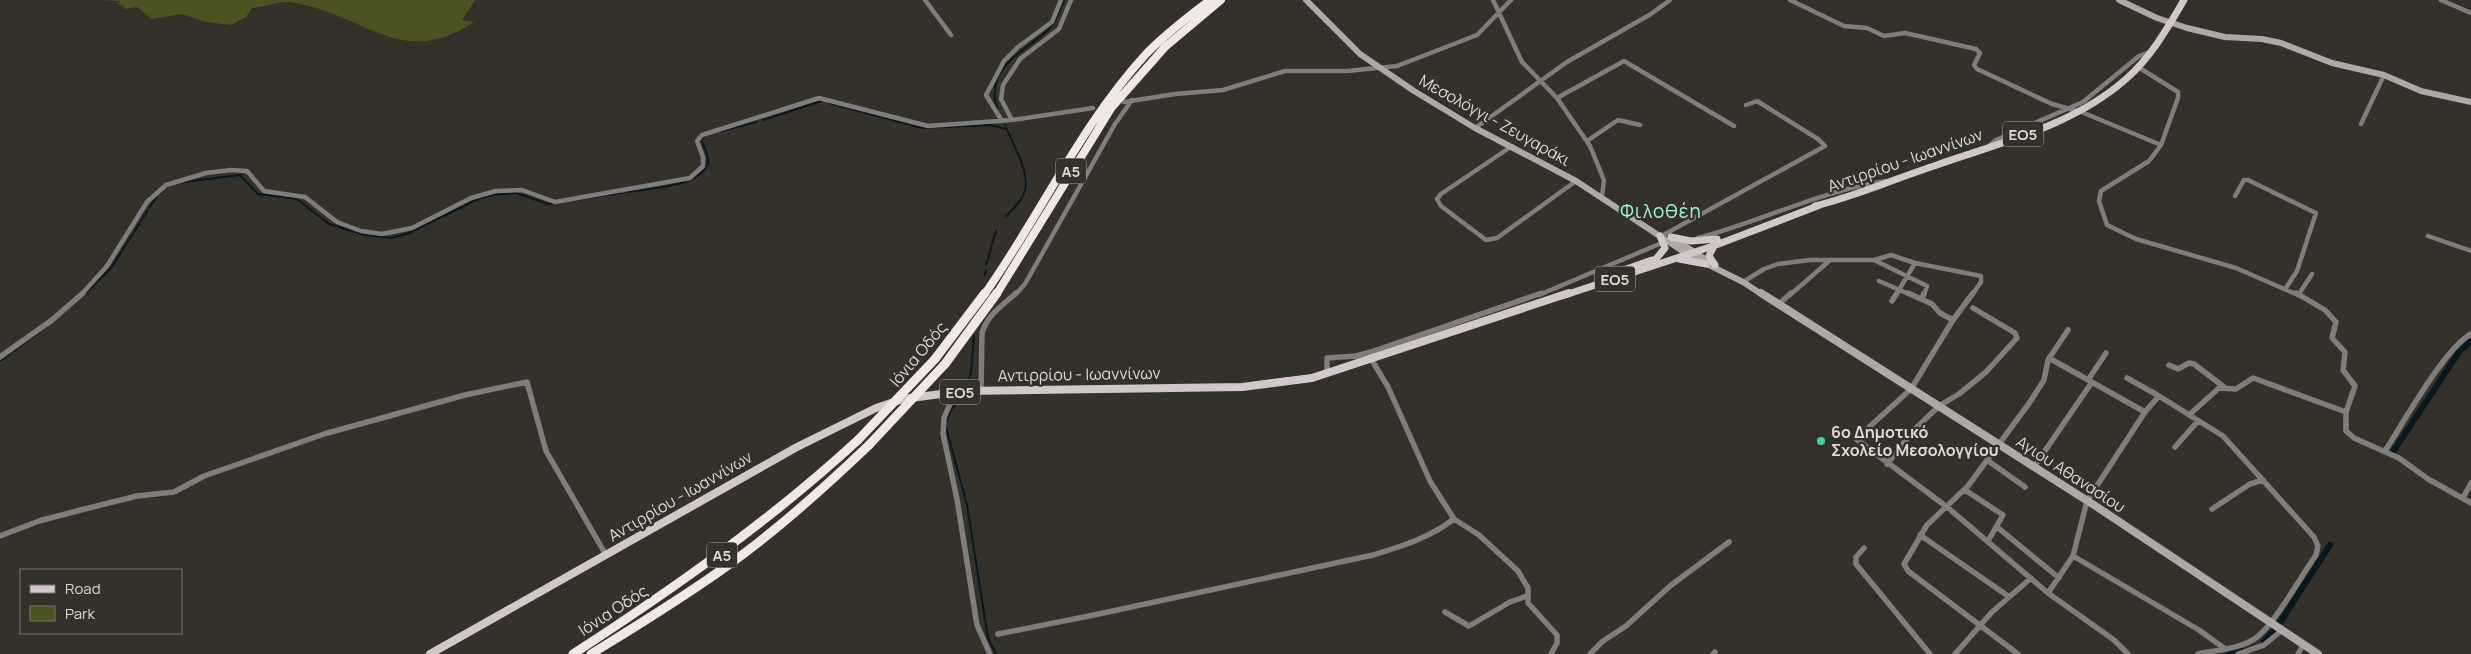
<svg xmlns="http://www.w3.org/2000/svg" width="2471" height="654" font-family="Manrope,sans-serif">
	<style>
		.green { fill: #4c5321 }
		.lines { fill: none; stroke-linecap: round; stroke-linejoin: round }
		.stream { stroke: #09181e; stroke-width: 2 }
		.canal { stroke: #09181e; stroke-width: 6 }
		.street-far1 { stroke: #817d7d; stroke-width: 4.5 }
		.street { stroke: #817d7d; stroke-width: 5.5 }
		.secondary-far1 { stroke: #afa8a8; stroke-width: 6 }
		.secondary { stroke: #afa8a8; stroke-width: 8 }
		.primary-far1 { stroke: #d2c8c9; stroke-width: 7 }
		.primary { stroke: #d2c8c9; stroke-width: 8 }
		.highway-far1 { stroke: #f1e6e8; stroke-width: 8 }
		.highway { stroke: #f1e6e8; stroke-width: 9 }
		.highway-bridge { stroke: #f1e6e8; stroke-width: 9 }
		.poi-dot { fill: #41d4a1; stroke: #34312a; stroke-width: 2 }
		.labels { text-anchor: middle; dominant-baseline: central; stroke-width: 4.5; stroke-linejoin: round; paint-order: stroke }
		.shield { fill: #34312a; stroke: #aaa7a2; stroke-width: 1 }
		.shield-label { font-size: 15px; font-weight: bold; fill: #dcdad6 }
		.street-label { font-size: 16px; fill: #dcdad6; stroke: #34312a }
		.poi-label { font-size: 16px; font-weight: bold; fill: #dcdad6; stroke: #34312a; text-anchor: start }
		.quarter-label { font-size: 19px; letter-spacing: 1px; fill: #9ef6d1; stroke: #34312a }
	</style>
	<rect width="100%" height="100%" fill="#34312a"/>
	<path class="green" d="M 102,0 L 475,0 L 462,20 L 474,22 C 400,71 365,13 290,2 C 278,1 265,7 252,8 L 246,17 L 231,25 L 206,22 L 182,14 L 151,19 L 137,7 L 124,9 L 124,6 L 117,4 L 120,1 Z"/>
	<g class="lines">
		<path class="stream" d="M 829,103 L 922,128 L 990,125 L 1006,129
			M 997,109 C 984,65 1025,53 1050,28 C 1057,20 1060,9 1064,0
			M 763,120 L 822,101
			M 1005,125 C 1012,143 1030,171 1025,191 C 1022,201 1013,209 1006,216
			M 722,131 L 756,122
			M 184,182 L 240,175 L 258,194 L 297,199 L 329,224 L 365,235 L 392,238 L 409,233 L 478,199 L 493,195 L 516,193 L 548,204 L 621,193
			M 626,192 C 647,189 703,187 708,162 C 709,154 703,146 701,139 L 705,136
			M 986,265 L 996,231
			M 985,275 L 986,270
			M 84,295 L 111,268 L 157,196
			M 0,361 L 46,327
			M 966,388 L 971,372 L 974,336
			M 946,422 L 951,410 L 963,395
			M 946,427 L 967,505 L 988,638 L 996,654"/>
		<path class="canal" d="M 2393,452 L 2459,352 L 2471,341
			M 2279,624 L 2330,545
			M 2264,641 L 2274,631
			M 2230,654 L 2242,651"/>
		<path class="street-far1" d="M 925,0 L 951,35
			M 1493,0 L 1522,62 L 1557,98 L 1590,146 L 1604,180 L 1602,196
			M 1790,0 L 1844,26 L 1867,28 L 1884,36 L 1905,33 L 1976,49 L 1980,53 L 1974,65 L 1977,69 L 2052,104 L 2077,111
			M 2441,0 L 2471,13
			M 2138,67 L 2178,92 L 2178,98 L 2161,145
			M 1557,98 L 1624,61 L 1734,126
			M 1124,102 L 1175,94 L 1223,90 L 1285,71 L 1347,71 L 1397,66 L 1477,35 L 1511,0
			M 2079,111 L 2161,145 L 2149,161 L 2101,191 L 2099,201 L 2107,225 L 2136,239 L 2236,268 L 2298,295
			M 1012,120 L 1001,99 L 1003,85 L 1020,59 L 1059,29 L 1071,0
			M 1002,121 L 986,95 L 1004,61 L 1018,47 L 1052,22 L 1061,0
			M 2361,124 L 2384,75
			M 1475,128 L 1567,62 L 1651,14 L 1670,0
			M 1587,141 L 1618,120 L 1640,125
			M 1512,146 L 1441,194 L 1437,199 L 1441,206 L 1486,240 L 1497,238 L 1576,181
			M 1988,147 L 1996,140 L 2083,102 L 2139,56 L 2152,51
			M 2235,196 L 2244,180 L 2248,180 L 2316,213 L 2297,271 L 2286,288
			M 1665,234 L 1825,146 L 1818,139 L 1757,101 L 1746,105
			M 2428,236 L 2471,251
			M 1698,238 C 1762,221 1820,191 1886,181
			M 1874,260 L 1927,286 L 1924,295
			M 1879,281 L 1911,295
			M 1743,282 L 1764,269 L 1778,264 L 1810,260 L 1874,260 L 1891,255 L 1915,263 L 1981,276 L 1981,282 L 1972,295
			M 2299,294 L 2312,274
			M 81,295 L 107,266 L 147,202 L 166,185 L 206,173 L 231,170 L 247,171 L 264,191 L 305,197 L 337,222 L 361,231 L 382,234 L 412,228 L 471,198 L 496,191 L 522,190 L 555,202 L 690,178 L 703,166 L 703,157 L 697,141 L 702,135 L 819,98 L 928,126 L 1012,120 L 1093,108
			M 1015,295 L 1025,284 L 1115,124 L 1132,100
			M 1539,295 L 1664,242
			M 1790,295 L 1829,261
			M 1896,295 L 1915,263"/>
		<path class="street" d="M 1908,293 L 1932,304 L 1940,313 L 1953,320
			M 1973,293 L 1953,320 L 1911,389 L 1856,439 L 1947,507 L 2048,593 L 2114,640 L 2128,654
			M 2296,293 L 2325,310 L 2336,322 L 2332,338 L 2345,352 L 2343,370 L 2355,386 L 2346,412 L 2346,431 L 2354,438 L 2399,458 L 2428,479 L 2471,503
			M 1922,299 L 1924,293
			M 1892,301 L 1897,293
			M 1778,305 L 1791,293
			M 0,357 L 52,320 L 83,293
			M 1370,357 L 1388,387 L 1430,481 L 1454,519 L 1479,535 L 1518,571 L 1528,588 L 1528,603 L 1557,635 L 1557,643 L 1551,654
			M 2049,358 L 2145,412
			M 2169,365 L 2178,369 L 2189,363 L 2194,364 L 2224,387
			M 1327,373 L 1327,358 L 1356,356 L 1371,352 L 1542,293
			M 2127,378 L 2159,396
			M 2088,380 L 2106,353
			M 981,391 L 982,333 C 988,314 1002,306 1016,293
			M 955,392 L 944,418 L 943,434 L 957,499 L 977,625 L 990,654
			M 2189,415 L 2219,388 L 2236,389 L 2253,378 L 2346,412
			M 2175,447 L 2198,421
			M 2385,451 C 2404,422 2444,349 2471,334
			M 1987,460 L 2025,487
			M 1887,464 L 1915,429 L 1939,406 L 1959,394 L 1986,372 L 2017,338 L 2015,333 L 1973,308
			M 2034,467 L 2092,382
			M 1965,490 L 2003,515 L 1988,541
			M 2463,498 L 2471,483
			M 2212,509 L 2250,484 L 2263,480
			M 1997,527 L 2059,578
			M 1920,535 L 2008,596
			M 0,536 L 39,521 L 77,511 L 137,496 L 174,492 L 204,476 L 324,434 L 465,395 L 527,382 L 546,451 L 606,555
			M 1864,548 L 1856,557 L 1856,564 L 1930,654
			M 2073,556 L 2199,630 L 2224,648
			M 2048,593 L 2073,556 L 2087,501 L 2145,412 L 2159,396 L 2223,436 L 2314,537 L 2318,546 L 2316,555 C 2302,575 2275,623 2257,637 C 2242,649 2216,650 2198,654
			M 1445,612 L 1469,626 L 1510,602 L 1527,596
			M 998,634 L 1094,615 L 1373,555 C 1402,546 1429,538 1454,519
			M 1590,654 L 1603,641 L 1626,626 L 1670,586 L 1729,542
			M 1713,654 L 1715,652
			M 1955,654 L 1992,612 L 2031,578
			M 2018,654 L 1908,571 L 1904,564 L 1927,525 L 1968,486 L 2030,402 L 2044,380 L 2048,360 L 2068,330
			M 2238,654 L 2264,645 L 2281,631
			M 2298,654 L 2303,645"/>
		<path class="secondary-far1" d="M 1306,0 L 1360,54 L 1414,91 L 1475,128 L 1576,181 L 1687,254 L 1743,282 L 1763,295
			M 2119,0 L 2157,18 L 2187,28 L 2225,37 L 2262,39 L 2281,43 L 2332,63 L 2384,75 L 2421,91 L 2471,102
			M 1673,238 L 1708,261"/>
		<path class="secondary" d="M 1761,293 L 2094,505 L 2318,654"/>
		<path class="primary-far1" d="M 1815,206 C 1856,196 1894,179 1934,166 C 1999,143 2073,126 2126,79 C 2151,57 2167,29 2184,0
			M 1671,237 L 1691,241 L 1717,239
			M 1714,246 L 1709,256 L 1715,265
			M 1656,259 L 1665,248 L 1660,236
			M 1679,259 L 1706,264
			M 1609,275 L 1652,260
			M 1565,295 L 1716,245 L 1820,205"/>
		<path class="primary" d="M 430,654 L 797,447 L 876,408 L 903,399 L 964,391 L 1242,387 L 1312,378 L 1569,293"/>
		<path class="highway-far1" d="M 984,295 C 1040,216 1080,126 1146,54 C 1165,34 1188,17 1210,0
			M 996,295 L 1112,107 L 1165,47 L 1221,0"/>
		<path class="highway" d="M 935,359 L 985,293
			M 945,364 L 997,293
			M 573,654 C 673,589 770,521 858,440
			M 591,654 C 638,625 686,596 731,563 C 780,528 825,487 869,445"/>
		<path class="highway-bridge" d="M 858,440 L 935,359
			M 869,445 L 945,364"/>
	</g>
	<circle class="poi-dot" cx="1821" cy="441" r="5"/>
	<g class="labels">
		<g class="shield">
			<rect x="2003" y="121.5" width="40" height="25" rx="4"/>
			<rect x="1056" y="158.5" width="30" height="25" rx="4"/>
			<rect x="1595" y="266.5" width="40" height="25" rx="4"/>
			<rect x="940" y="379.5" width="40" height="25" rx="4"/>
			<rect x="707" y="542.5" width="30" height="25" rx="4"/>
		</g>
		<g class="shield-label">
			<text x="2023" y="134">ΕΟ5</text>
			<text x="1071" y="171">Α5</text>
			<text x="1615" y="279">ΕΟ5</text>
			<text x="960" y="392">ΕΟ5</text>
			<text x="722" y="555">Α5</text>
		</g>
		<g class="street-label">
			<text transform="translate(1495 120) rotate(29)">Μεσολόγγι - Ζευγαράκι</text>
			<text transform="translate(1905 160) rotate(-19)">Αντιρρίου - Ιωαννίνων</text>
			<text transform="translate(918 354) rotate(-50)">Ιόνια Οδός</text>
			<text transform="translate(1079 374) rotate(-1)">Αντιρρίου - Ιωαννίνων</text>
			<text transform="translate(2071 474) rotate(33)">Αγιου Αθανασίου</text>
			<text transform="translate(680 496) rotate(-30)">Αντιρρίου - Ιωαννίνων</text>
			<text transform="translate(613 610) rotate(-33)">Ιόνια Οδός</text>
		</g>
		<g class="poi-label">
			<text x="1831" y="432">6ο Δημοτικό<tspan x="1831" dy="18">Σχολείο Μεσολογγίου</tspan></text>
		</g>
		<g class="quarter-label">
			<text x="1661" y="211">Φιλοθέη</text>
		</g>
	</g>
	<rect x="20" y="569" width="162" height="65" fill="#34312a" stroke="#77756f"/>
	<rect x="30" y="585" width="25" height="8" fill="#d2c8c9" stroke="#77756f"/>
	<text x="65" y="594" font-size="15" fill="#dcdad6">Road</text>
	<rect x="30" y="606" width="25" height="15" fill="#4c5321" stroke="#77756f"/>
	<text x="65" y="619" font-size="15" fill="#dcdad6">Park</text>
</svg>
